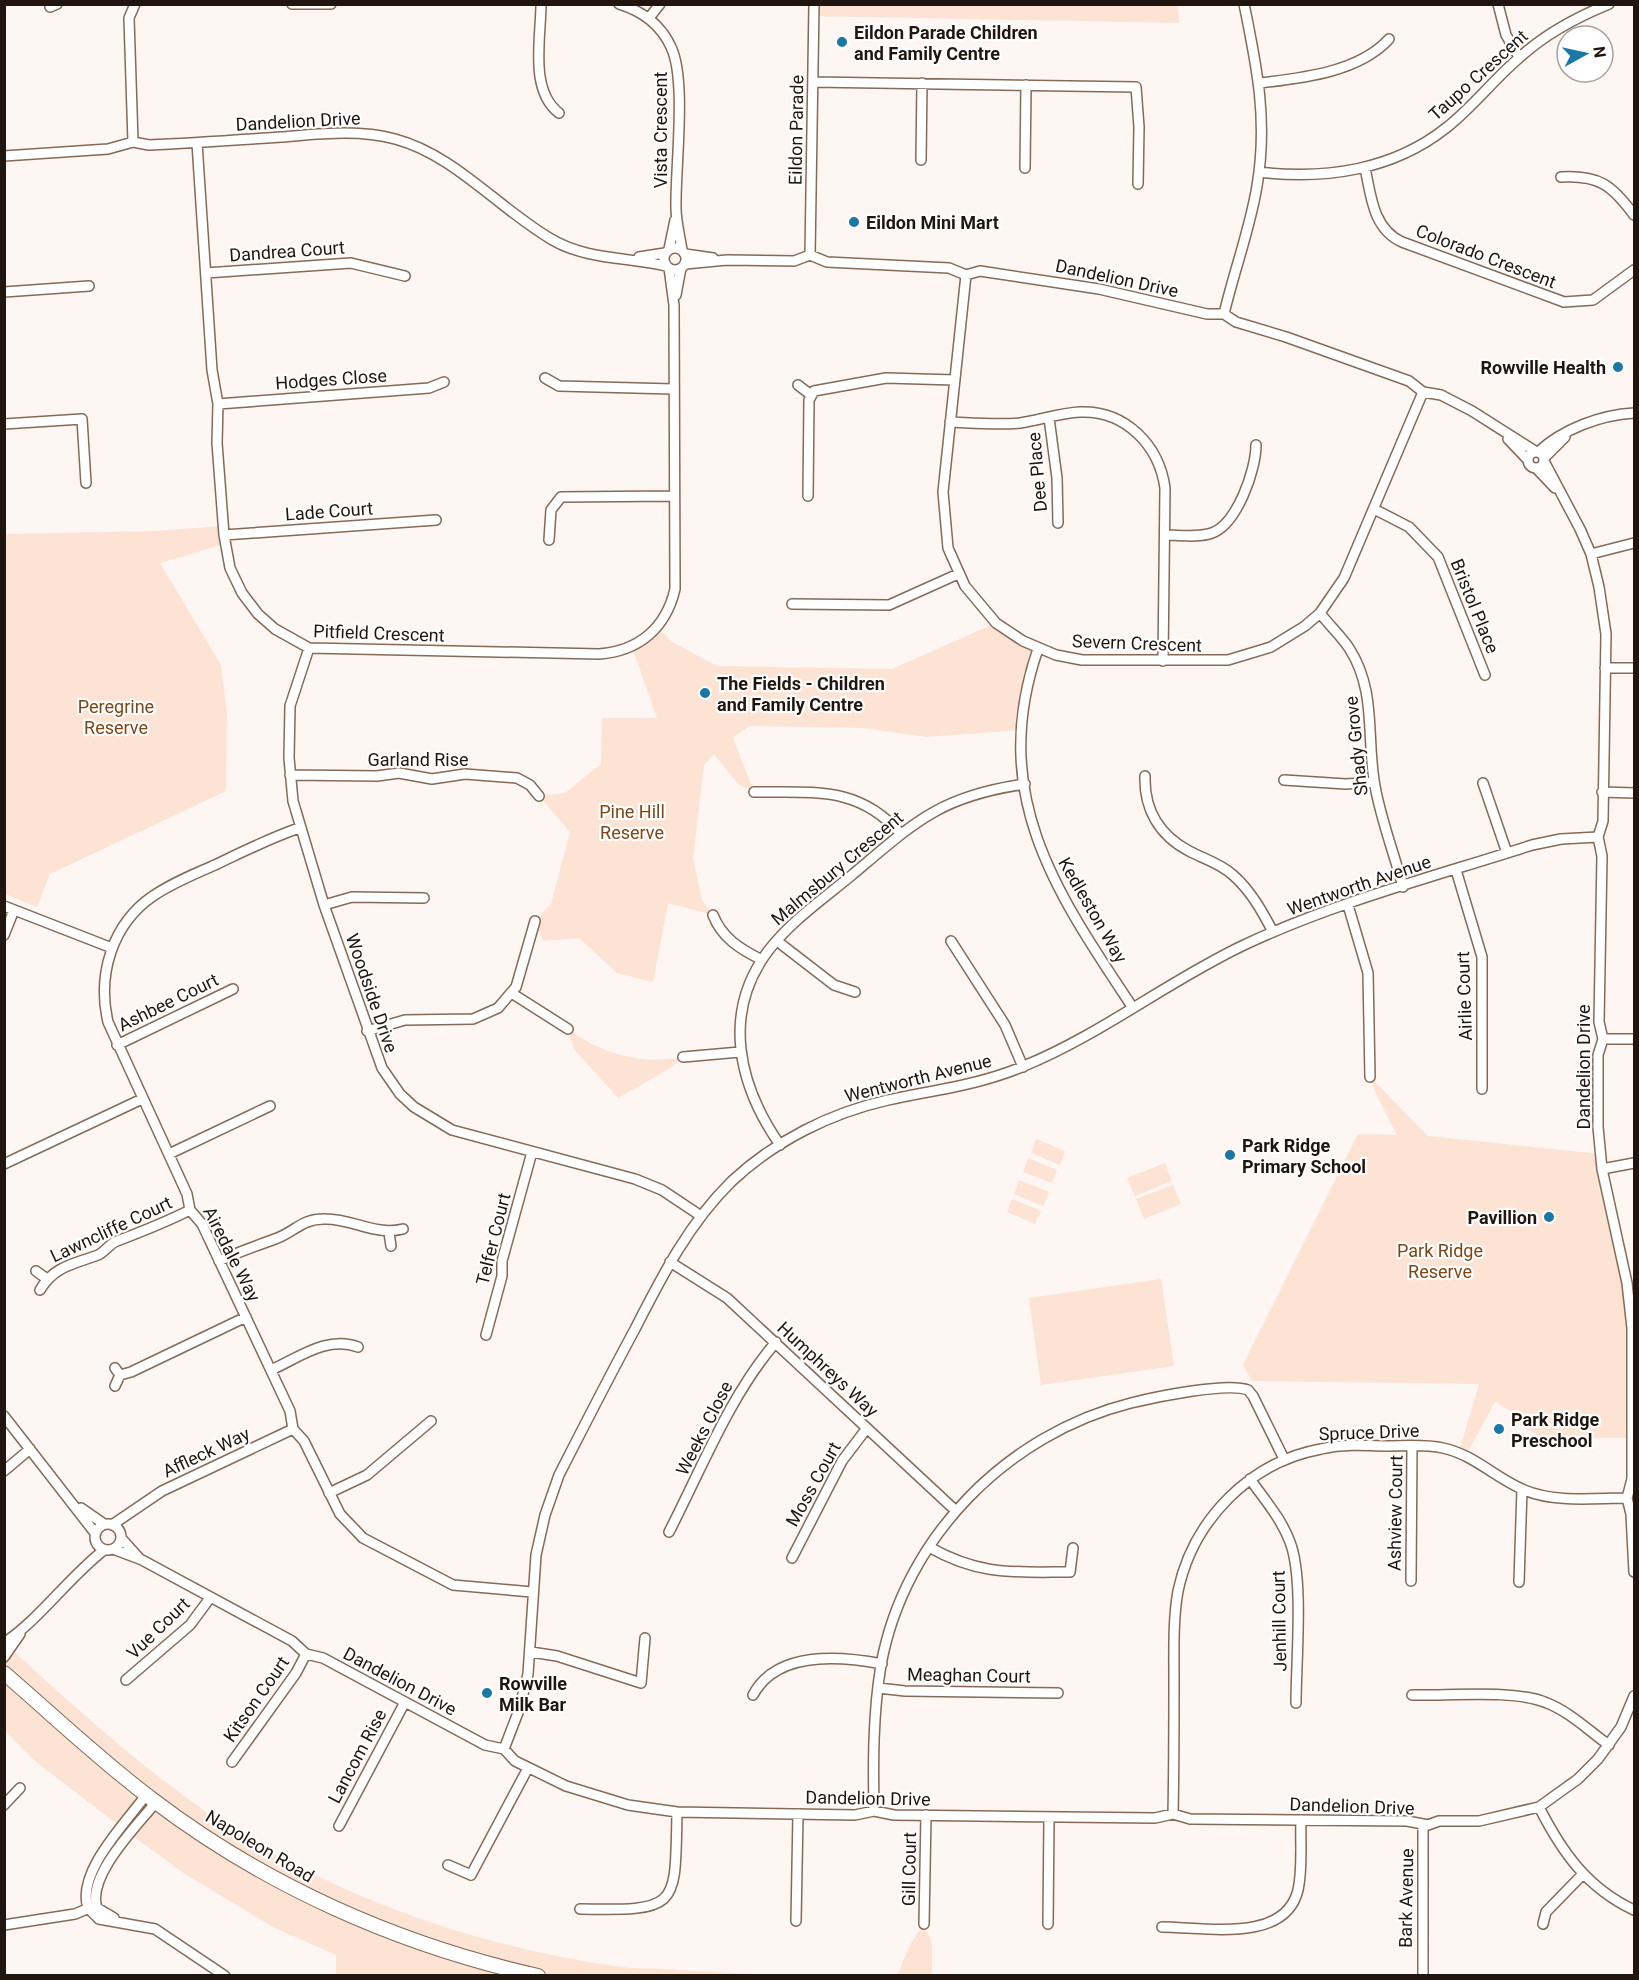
<svg xmlns="http://www.w3.org/2000/svg" width="1639" height="1980" font-family="Roboto,sans-serif">
	<style>
		.green { fill: #fce3d3 }
		.lines { fill: none; stroke-linecap: round; stroke-linejoin: round }
		.street-casing { stroke: #856a57; stroke-width: 12 }
		.secondary-casing { stroke: #856a57; stroke-width: 16 }
		.street { stroke: #fff; stroke-width: 9 }
		.secondary { stroke: #fff; stroke-width: 14 }
		.poi-dot { fill: #1a78a5; stroke: #fff; stroke-width: 2 }
		.labels { text-anchor: middle; dominant-baseline: central; stroke-width: 4.5; stroke-linejoin: round; paint-order: stroke }
		.poi-label { font-size: 18px; font-weight: bold; fill: #21160f; stroke: #fff; text-anchor: start }
		.street-label { font-size: 18px; fill: #21160f; stroke: #fff }
		.park-label { font-size: 18px; fill: #7f4514; stroke: #fff }
	</style>
	<rect width="100%" height="100%" fill="#fdf6f2"/>
	<path class="green" d="M 814,4 L 1177,4 L 1179,23 L 814,16 Z
		M 223,526 L 224,544 L 160,563 L 221,665 L 227,713 L 226,791 L 50,874 L 37,907 L 5,894 L 4,534 L 154,531 Z
		M 996,623 L 1038,649 L 1020,730 L 926,737 L 863,728 L 749,726 L 733,738 L 754,792 L 738,784 L 714,754 L 704,765 L 693,858 L 702,900 L 713,915 L 668,903 L 653,982 L 617,973 L 579,938 L 543,941 L 535,921 L 551,904 L 570,832 L 539,796 L 565,793 L 601,764 L 602,718 L 657,718 L 632,647 L 657,627 L 672,642 L 717,666 L 892,669 Z
		M 568,1029 C 601,1054 642,1065 683,1057 L 669,1069 L 618,1098 L 574,1049 Z
		M 1370,1077 L 1428,1136 L 1600,1154 L 1627,1283 L 1632,1438 L 1551,1438 L 1549,1441 L 1520,1425 L 1523,1418 L 1495,1402 L 1466,1455 L 1459,1452 L 1479,1384 L 1252,1381 L 1243,1365 L 1358,1134 L 1397,1135 L 1377,1096 Z
		M 1036,1139 L 1065,1151 L 1060,1165 L 1031,1153 Z
		M 1028,1158 L 1057,1170 L 1052,1183 L 1023,1172 Z
		M 1165,1163 L 1172,1181 L 1135,1196 L 1127,1178 Z
		M 1019,1180 L 1049,1192 L 1043,1206 L 1014,1194 Z
		M 1173,1185 L 1181,1204 L 1144,1219 L 1136,1199 Z
		M 1012,1199 L 1041,1211 L 1035,1224 L 1007,1212 Z
		M 1161,1279 L 1174,1366 L 1041,1385 L 1029,1298 Z
		M 11,1649 C 78,1710 146,1772 221,1822 C 339,1898 475,1946 614,1966 C 630,1969 647,1968 664,1969 C 707,1972 751,1974 795,1975 L 336,1975 L 336,1955 L 273,1927 L 185,1874 L 130,1834 L 155,1802 L 147,1795 L 122,1828 L 35,1761 L 5,1731 L 5,1657 Z
		M 924,1924 L 932,1943 L 932,1975 L 897,1976 L 911,1943 Z"/>
	<g class="lines">
		<defs>
			<path id="street" d="M 292,4 L 331,4
				M 541,4 C 541,38 529,90 559,113
				M 619,4 C 642,11 661,25 671,47 C 687,80 675,169 676,208 C 676,222 680,236 682,250
				M 1498,4 L 1506,35 L 1519,57
				M 50,7 L 57,4
				M 649,18 L 660,4
				M 813,82 L 1136,87 L 1139,127 L 1138,184
				M 1260,83 C 1303,78 1359,72 1389,39
				M 133,142 L 129,18 L 135,4
				M 197,143 L 212,370 L 218,404 L 217,443 L 224,535 L 230,568 L 242,593 L 258,614 L 275,629 L 309,648 L 599,654 C 639,651 666,628 675,589 L 674,305 L 669,268
				M 4,156 L 108,149 L 133,142 L 149,145 C 193,143 237,140 281,137 C 319,134 358,129 395,139 C 455,155 498,208 551,239 C 586,260 628,257 666,266
				M 921,160 L 922,83
				M 1025,168 L 1026,85
				M 1365,168 C 1371,196 1373,229 1402,242 L 1564,302 L 1593,300 L 1634,270
				M 1259,172 C 1325,180 1393,170 1446,128 C 1473,107 1493,80 1519,58 C 1545,34 1577,17 1609,4
				M 1561,177 C 1599,175 1612,185 1634,215
				M664 259a11 11 0 1 1 22 0a11 11 0 1 1-22 0Z
				M 669,249 L 675,220
				M 685,254 L 713,258
				M 810,255 L 814,4
				M 639,257 L 665,253
				M 685,264 L 727,260 L 794,261 L 810,255 L 827,262 L 949,268 L 966,275 L 980,271 L 1099,289 L 1207,314 L 1224,314 L 1236,322 L 1286,337 L 1409,381 L 1423,392 L 1441,395 L 1472,411 L 1535,451
				M 206,273 L 351,263 L 405,276
				M 966,275 L 943,492 L 948,548 L 965,586 L 996,623 L 1023,641 L 1056,655 L 1082,660 L 1228,660 L 1271,647 L 1305,626 L 1320,613 L 1344,578 L 1423,392
				M 4,292 L 89,286
				M 676,295 L 681,268
				M 1224,314 C 1234,271 1250,229 1257,186 C 1268,121 1257,67 1244,4
				M 545,378 L 559,386 L 673,389
				M 798,385 L 811,395
				M 218,404 L 429,388 L 444,382
				M 1049,418 L 1057,478 L 1058,523
				M 950,422 C 974,423 997,425 1020,423 C 1040,420 1060,413 1080,412 C 1125,410 1159,445 1165,488 L 1163,661
				M 4,424 L 82,419 L 86,483
				M 1508,439 L 1528,460
				M1528 460a8 8 0 1 1 16 0a8 8 0 1 1-16 0Z
				M 1538,452 C 1563,429 1600,415 1634,413
				M 1544,458 L 1565,437
				M 1544,461 L 1580,529 L 1591,554 L 1599,587 L 1606,634 L 1603,821 L 1598,837 L 1602,856 L 1599,1022 L 1603,1039 L 1598,1055 L 1598,1127 L 1602,1169 L 1627,1283 L 1632,1328 L 1632,1479 L 1627,1498 L 1631,1514 L 1634,1572
				M 1536,468 L 1555,488
				M 808,496 L 809,400 L 814,391 L 886,378 L 955,380
				M 1374,509 L 1409,527 L 1438,557 L 1485,675
				M 224,535 L 436,520
				M 1165,535 C 1180,535 1198,538 1212,533 C 1237,524 1256,470 1256,445
				M 549,540 L 551,510 L 561,497 L 674,496
				M 1591,554 L 1634,543
				M 792,604 L 889,605 L 958,574
				M 1320,613 C 1329,625 1341,636 1349,648 C 1377,691 1366,738 1375,786 C 1381,820 1394,853 1403,887
				M 309,648 L 290,706 L 289,758 L 293,801 L 324,905 L 382,1068 L 400,1094 L 414,1107 L 452,1130 L 635,1179 L 662,1190 L 701,1216
				M 1038,649 C 988,794 1055,891 1133,1008
				M 1605,668 L 1634,668
				M 290,775 L 377,776 L 399,773 L 432,779 L 465,774 L 517,778 L 530,785 L 539,796
				M 1145,776 C 1144,809 1159,835 1189,851 C 1204,859 1220,863 1233,875 C 1251,891 1262,911 1273,932
				M 1284,780 L 1346,784 L 1374,782
				M 1483,783 L 1507,853
				M 754,792 C 814,793 858,785 901,834
				M 1602,792 L 1634,793
				M 299,828 C 270,838 242,852 215,865 C 194,874 172,883 153,896 C 112,924 97,975 108,1022 L 187,1194 L 190,1210 L 202,1224 L 290,1411 L 293,1429 L 304,1441 L 340,1514 L 363,1538 L 453,1585 L 532,1592
				M 1456,870 L 1482,957 L 1482,1089
				M 324,905 L 352,897 L 424,898
				M 1348,905 L 1368,973 L 1370,1077
				M 4,906 L 112,948
				M 713,915 C 722,938 740,949 762,960
				M 4,935 L 14,910
				M 777,941 L 834,985 L 855,992
				M 951,941 L 1005,1025 L 1023,1067
				M 513,994 L 568,1029
				M 367,1031 L 405,1020 L 473,1019 L 498,1008 L 516,987 L 535,921
				M 1603,1039 L 1634,1039
				M 117,1045 L 233,989
				M 683,1057 L 740,1052
				M 780,1145 C 739,1086 721,1014 768,951 C 791,921 823,899 852,875 C 915,822 940,796 1025,784
				M 169,1154 L 270,1106
				M 4,1164 L 142,1099
				M 1602,1169 L 1634,1163
				M 389,1233 L 391,1246
				M 219,1261 C 238,1252 256,1246 275,1239 C 295,1232 302,1218 326,1219 C 353,1219 376,1236 403,1229
				M 670,1262 L 727,1298 L 956,1511
				M 36,1271 L 47,1279
				M 40,1290 C 54,1266 74,1264 98,1255 C 105,1252 109,1244 117,1241 C 141,1232 166,1222 190,1210
				M 486,1335 L 502,1276 L 502,1261 L 532,1152
				M 115,1368 L 120,1375 L 131,1372 L 246,1317
				M 271,1370 C 298,1358 328,1335 358,1347
				M 115,1386 L 120,1375
				M 4,1416 L 95,1533
				M 4,1471 L 30,1449
				M 1250,1479 C 1264,1499 1281,1518 1290,1542 C 1304,1578 1296,1661 1296,1703
				M 329,1493 L 367,1475 L 431,1421
				M 81,1508 L 104,1524
				M95 1537a13 13 0 1 1 26 0a13 13 0 1 1-26 0Z
				M 112,1525 L 162,1491 L 293,1429
				M 669,1532 C 701,1470 730,1395 776,1342
				M 121,1538 L 140,1559
				M 929,1547 C 980,1576 1014,1572 1070,1572 L 1073,1548
				M 113,1549 L 142,1560 L 292,1641 L 306,1654 L 323,1658 L 485,1745 L 504,1749 L 515,1761 L 566,1786 L 628,1805 L 677,1812 L 855,1815 L 874,1811 L 894,1815 L 1155,1818 L 1173,1814 L 1190,1819 L 1407,1821 L 1428,1825 L 1439,1821 L 1479,1821 L 1539,1807 L 1578,1779 L 1598,1759 L 1621,1727 L 1634,1696
				M 792,1558 L 842,1461 L 867,1428
				M 1411,1581 L 1412,1446
				M 1519,1582 L 1522,1489
				M 4,1643 C 42,1617 68,1578 104,1550
				M 531,1652 L 557,1656 L 641,1683 L 645,1638
				M 4,1657 L 20,1634
				M 126,1680 L 190,1625 L 210,1598
				M 878,1688 L 905,1691 L 1058,1693
				M 753,1695 C 777,1650 840,1656 882,1664
				M 1412,1695 C 1448,1696 1515,1689 1547,1703 C 1570,1712 1589,1731 1609,1745
				M 504,1749 L 519,1710 L 528,1674 L 536,1555 L 545,1515 L 559,1475 C 584,1426 609,1377 635,1329 C 662,1276 689,1223 732,1181 C 775,1141 830,1113 888,1100 C 934,1090 980,1085 1024,1066 C 1102,1034 1168,981 1244,945 C 1335,902 1436,876 1532,845 L 1561,839 L 1598,837
				M 232,1762 L 296,1673 L 306,1654
				M 146,1795 C 126,1823 76,1872 88,1908 L 99,1919 L 155,1929 L 225,1976
				M 4,1805 L 20,1788
				M 1539,1807 C 1562,1852 1587,1888 1634,1910
				M 874,1811 C 873,1762 873,1713 881,1665 C 904,1538 1007,1434 1131,1403 C 1155,1397 1227,1382 1248,1390 L 1253,1396 L 1284,1459
				M 1173,1814 C 1174,1768 1174,1723 1174,1677 C 1174,1649 1173,1619 1178,1591 C 1193,1520 1250,1462 1321,1449 C 1342,1444 1363,1445 1384,1446 C 1404,1446 1424,1444 1443,1448 C 1475,1455 1495,1478 1524,1490 C 1555,1503 1594,1498 1627,1498
				M 339,1826 L 405,1702
				M 448,1865 L 471,1875 L 528,1768
				M 580,1909 C 680,1911 675,1908 677,1812
				M 114,1918 L 97,1908 C 86,1876 137,1826 156,1802
				M 796,1921 L 798,1814
				M 924,1924 L 926,1815
				M 1048,1924 L 1049,1817
				M 1543,1924 L 1546,1912 L 1582,1875
				M 4,1925 L 75,1914 L 94,1906
				M 1162,1927 C 1204,1927 1285,1944 1298,1890 C 1303,1868 1300,1842 1301,1820
				M 1423,1976 L 1423,1825"/>
			<path id="secondary" d="M 4,1673 C 54,1716 101,1761 153,1800 C 266,1886 399,1945 538,1976"/>
		</defs>
		<use href="#street" class="street-casing"/>
		<use href="#secondary" class="secondary-casing"/>
		<use href="#street" class="street"/>
		<use href="#secondary" class="secondary"/>
	</g>
	<g class="poi-dot">
		<circle cx="842" cy="42" r="6"/>
		<circle cx="854" cy="222" r="6"/>
		<circle cx="1618" cy="367" r="6"/>
		<circle cx="705" cy="693" r="6"/>
		<circle cx="1230" cy="1155" r="6"/>
		<circle cx="1549" cy="1217" r="6"/>
		<circle cx="1499" cy="1429" r="6"/>
		<circle cx="487" cy="1693" r="6"/>
	</g>
	<g class="labels">
		<g class="poi-label">
			<text x="854" y="32">Eildon Parade Children<tspan x="854" dy="21">and Family Centre</tspan></text>
			<text x="866" y="222">Eildon Mini Mart</text>
			<text x="1606" y="367" text-anchor="end">Rowville Health</text>
			<text x="717" y="683">The Fields - Children<tspan x="717" dy="21">and Family Centre</tspan></text>
			<text x="1242" y="1145">Park Ridge<tspan x="1242" dy="21">Primary School</tspan></text>
			<text x="1537" y="1217" text-anchor="end">Pavillion</text>
			<text x="1511" y="1419">Park Ridge<tspan x="1511" dy="21">Preschool</tspan></text>
			<text x="499" y="1683">Rowville<tspan x="499" dy="21">Milk Bar</tspan></text>
		</g>
		<g class="street-label">
			<text transform="translate(1478 75) rotate(-42)">Taupo Crescent</text>
			<text transform="translate(298 121) rotate(-3)">Dandelion Drive</text>
			<text transform="translate(660 130) rotate(-90)">Vista Crescent</text>
			<text transform="translate(796 130) rotate(-89)">Eildon Parade</text>
			<text transform="translate(287 251) rotate(-4)">Dandrea Court</text>
			<text transform="translate(1486 256) rotate(21)">Colorado Crescent</text>
			<text transform="translate(1117 278) rotate(12)">Dandelion Drive</text>
			<text transform="translate(331 379) rotate(-4)">Hodges Close</text>
			<text transform="translate(1037 472) rotate(-95)">Dee Place</text>
			<text transform="translate(329 511) rotate(-4)">Lade Court</text>
			<text transform="translate(1475 606) rotate(68)">Bristol Place</text>
			<text transform="translate(379 633) rotate(2)">Pitfield Crescent</text>
			<text transform="translate(1137 643) rotate(2)">Severn Crescent</text>
			<text transform="translate(1356 746) rotate(-96)">Shady Grove</text>
			<text x="418" y="759">Garland Rise</text>
			<text transform="translate(837 868) rotate(-40)">Malmsbury Crescent</text>
			<text transform="translate(1359 885) rotate(-19)">Wentworth Avenue</text>
			<text transform="translate(1093 910) rotate(60)">Kedleston Way</text>
			<text transform="translate(372 993) rotate(71)">Woodside Drive</text>
			<text transform="translate(1464 996) rotate(-92)">Airlie Court</text>
			<text transform="translate(168 1002) rotate(-26)">Ashbee Court</text>
			<text transform="translate(1583 1067) rotate(-90)">Dandelion Drive</text>
			<text transform="translate(918 1078) rotate(-14)">Wentworth Avenue</text>
			<text transform="translate(111 1229) rotate(-25)">Lawncliffe Court</text>
			<text transform="translate(493 1239) rotate(-76)">Telfer Court</text>
			<text transform="translate(232 1254) rotate(63)">Airedale Way</text>
			<text transform="translate(828 1369) rotate(43)">Humphreys Way</text>
			<text transform="translate(704 1428) rotate(-63)">Weeks Close</text>
			<text transform="translate(1369 1432) rotate(-2)">Spruce Drive</text>
			<text transform="translate(206 1452) rotate(-25)">Affleck Way</text>
			<text transform="translate(813 1484) rotate(-61)">Moss Court</text>
			<text transform="translate(1395 1513) rotate(-89)">Ashview Court</text>
			<text transform="translate(1279 1621) rotate(-91)">Jenhill Court</text>
			<text transform="translate(158 1628) rotate(-44)">Vue Court</text>
			<text transform="translate(969 1675) rotate(1)">Meaghan Court</text>
			<text transform="translate(400 1681) rotate(28)">Dandelion Drive</text>
			<text transform="translate(256 1699) rotate(-55)">Kitson Court</text>
			<text transform="translate(357 1756) rotate(-62)">Lancom Rise</text>
			<text transform="translate(868 1798) rotate(1)">Dandelion Drive</text>
			<text transform="translate(1352 1806) rotate(2)">Dandelion Drive</text>
			<text transform="translate(260 1846) rotate(31)">Napoleon Road</text>
			<text transform="translate(909 1869) rotate(-89)">Gill Court</text>
			<text transform="translate(1406 1898) rotate(-89)">Bark Avenue</text>
		</g>
		<g class="park-label">
			<text x="116" y="706">Peregrine<tspan x="116" dy="21">Reserve</tspan></text>
			<text x="632" y="811">Pine Hill<tspan x="632" dy="21">Reserve</tspan></text>
			<text x="1440" y="1250">Park Ridge<tspan x="1440" dy="21">Reserve</tspan></text>
		</g>
	</g>
	<rect width="1639" height="1980" fill="none" stroke="#21160f" stroke-width="12"/>
	<g transform="translate(1585 54) rotate(82)"><circle r="28" fill="#ffffff" stroke="#a6a29f" stroke-width="1.5"/>
	<path d="M0-4.5L10 22L0 15L-10 22Z" fill="#1a78a5"/>
	<text y="-9" font-size="16" font-weight="bold" text-anchor="middle" fill="#21160f">N</text>
	</g>
</svg>
